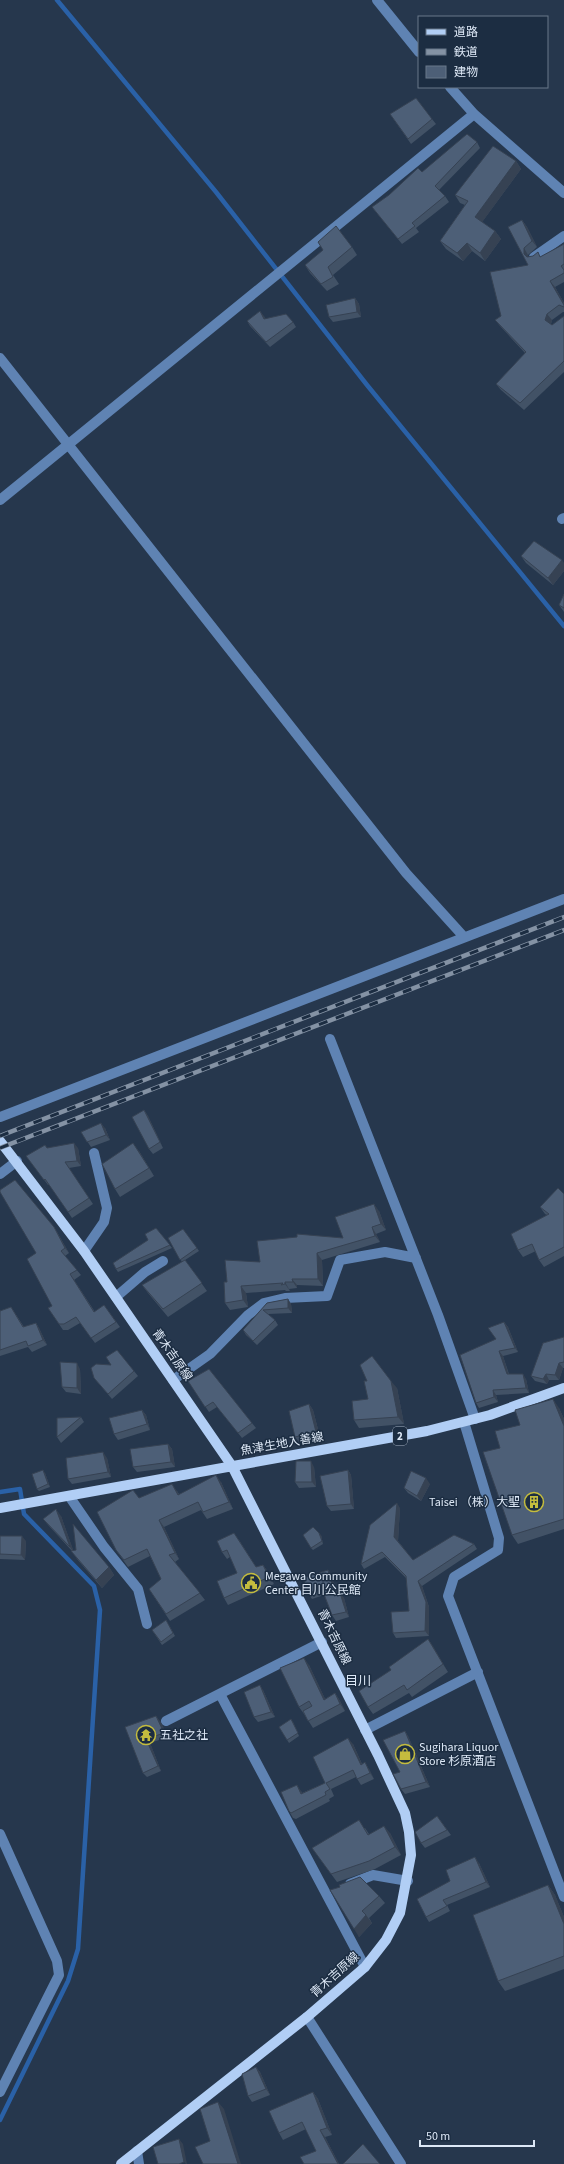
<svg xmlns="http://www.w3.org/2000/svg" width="564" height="2164" font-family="'Source Sans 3','Noto Sans JP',sans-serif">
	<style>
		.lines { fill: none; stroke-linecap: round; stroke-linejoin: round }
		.stream { stroke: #2a61a7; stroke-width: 4.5 }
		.minor { stroke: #5f83b3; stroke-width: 10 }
		.major { stroke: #b1cef5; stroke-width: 10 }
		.rail-casing { stroke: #8492a4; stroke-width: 4.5 }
		.rail { stroke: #1c2d42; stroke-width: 3; stroke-dasharray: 9; stroke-linecap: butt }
		.wall { fill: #425266 }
		.shaded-wall { fill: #364253 }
		.building { fill: #4d5f77; stroke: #364253 }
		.labels { text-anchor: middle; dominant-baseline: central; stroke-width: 3; stroke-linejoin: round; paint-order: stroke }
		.shield { fill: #1c2d42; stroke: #a3b0c0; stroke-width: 1 }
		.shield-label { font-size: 11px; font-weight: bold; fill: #dde8f6 }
		.street-label { font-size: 12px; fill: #dde8f6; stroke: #1c2d42 }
		.poi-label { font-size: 12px; fill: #dde8f6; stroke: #1c2d42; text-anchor: start }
		.neighbourhood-label { font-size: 13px; fill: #dde8f6; stroke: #1c2d42 }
	</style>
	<rect width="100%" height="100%" fill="#26374d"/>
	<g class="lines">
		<path class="stream" d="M 57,0 L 216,192 L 367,385 L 564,626
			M 0,1492 L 20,1489 L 24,1514 L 94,1586 L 100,1610 L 78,1949 L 68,1981 L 0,2120"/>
		<path class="minor" d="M 377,0 L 419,52
			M 450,87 L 474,114 L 564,193
			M 534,257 L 564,236
			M 0,358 L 406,873 L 464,937
			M 0,500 L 474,114
			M 562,519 L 564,518
			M 330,1039 L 438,1315 L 475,1419
			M 0,1117 L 564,899
			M 0,1174 L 17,1161
			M 84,1251 L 104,1222 L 107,1208 L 94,1153
			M 116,1297 L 145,1272 L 163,1261
			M 173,1380 L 210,1354 L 248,1315 L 264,1303 L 285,1298 L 327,1296 L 340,1260 L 385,1252 L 416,1258
			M 464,1422 L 499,1538 L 498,1550 L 454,1577 L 448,1596 L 564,1897
			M 69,1496 L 104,1547 L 138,1589 L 147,1624
			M 220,1694 L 365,1967
			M 166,1721 L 322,1642
			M 365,1730 L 478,1672
			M 0,1834 L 57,1961 L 59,1975 L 0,2092
			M 350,1884 L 373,1875 L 408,1881
			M 307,2017 L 401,2164
			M 137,2151 L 139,2164"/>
		<path class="major" d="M 0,1141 L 84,1251 L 232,1466 L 378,1755 L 405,1813 L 409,1832 L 411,1855 L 400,1913 L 386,1940 L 365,1967 L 307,2017 L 121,2164
			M 0,1508 L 427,1431 L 490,1415 L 564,1388"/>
		<defs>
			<path id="rail" d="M 0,1136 L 564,917
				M 0,1148 L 564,930"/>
		</defs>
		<use href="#rail" class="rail-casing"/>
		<use href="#rail" class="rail"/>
	</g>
	<path class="wall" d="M 390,114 L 432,119 L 436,124 L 411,144 Z
		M 477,142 L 480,148 L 439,190 L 445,196 L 449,202 L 416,228 L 419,232 L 402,244 L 372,207 L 422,172 Z
		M 516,161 L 521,169 L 482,222 L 495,231 L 501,239 L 485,261 L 472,251 L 463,261 L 446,249 L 440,241 L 465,205 L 460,203 L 455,195 Z
		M 522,220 L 527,227 L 537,247 L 528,255 L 528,257 L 541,257 L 564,244 L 564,282 L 555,287 L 564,303 L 564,312 L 563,312 L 552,320 L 551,324 L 552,325 L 564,316 L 564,372 L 524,410 L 501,390 L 496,384 L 525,353 L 500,326 L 495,320 L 501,316 L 528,265 L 508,227 Z
		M 352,247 L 357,255 L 333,275 L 339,284 L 327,291 L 310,273 L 305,265 Z
		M 355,298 L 359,304 L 361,317 L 333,322 L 329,317 Z
		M 264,316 L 265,319 L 293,322 L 296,327 L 270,347 L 250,326 L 247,321 Z
		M 521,556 L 564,563 L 564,571 L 553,585 L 526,563 Z
		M 564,594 L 564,612 L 559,605 Z
		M 144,1110 L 148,1116 L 163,1148 L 153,1154 L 149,1149 Z
		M 105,1128 L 110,1140 L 91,1147 L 81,1132 Z
		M 47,1148 L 78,1148 L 81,1166 L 69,1168 L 93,1204 L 72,1218 L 49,1184 L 48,1185 L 26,1156 Z
		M 139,1151 L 154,1176 L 120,1197 L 115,1189 Z
		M 564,1194 L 564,1256 L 544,1267 L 539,1260 L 536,1251 L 523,1257 L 518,1250 L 547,1215 L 545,1214 L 540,1207 Z
		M 379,1211 L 386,1230 L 376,1234 L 380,1242 L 322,1260 L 323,1286 L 297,1285 L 297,1288 L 289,1289 L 290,1291 L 286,1291 L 285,1290 L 246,1293 L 248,1307 L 230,1310 L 225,1303 L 227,1282 L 260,1262 L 343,1238 Z
		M 54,1227 L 57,1232 L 69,1253 L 65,1256 L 81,1275 L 74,1280 L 95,1312 L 104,1305 L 120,1327 L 95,1343 L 80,1323 L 68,1330 L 63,1330 L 48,1308 L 52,1306 L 36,1253 Z
		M 156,1228 L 172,1248 L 118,1272 L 116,1269 L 148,1240 Z
		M 168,1238 L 197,1248 L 199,1251 L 185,1260 L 207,1291 L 168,1317 L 148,1293 L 142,1285 L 182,1262 Z
		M 288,1299 L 291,1304 L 292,1313 L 268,1314 L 275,1320 L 278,1325 L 257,1345 L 246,1335 L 243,1330 L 267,1303 Z
		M 11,1307 L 24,1327 L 36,1323 L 39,1328 L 47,1345 L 32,1352 L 28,1347 L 0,1356 L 0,1311 Z
		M 504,1322 L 508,1327 L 518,1352 L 503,1356 L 509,1374 L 526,1379 L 529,1393 L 496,1395 L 498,1402 L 479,1408 L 476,1403 L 496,1339 Z
		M 564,1337 L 564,1368 L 563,1368 L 559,1380 L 549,1380 L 547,1384 L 535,1381 L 531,1376 Z
		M 80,1369 L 81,1394 L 66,1392 L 62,1387 Z
		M 134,1371 L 138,1376 L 112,1399 L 94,1378 Z
		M 188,1381 L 252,1423 L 256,1428 L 242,1438 L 217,1407 L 209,1412 Z
		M 397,1388 L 404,1424 L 359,1428 L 354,1420 L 368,1399 Z
		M 309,1404 L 313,1410 L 320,1437 L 299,1442 L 295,1437 Z
		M 559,1408 L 564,1419 L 564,1529 L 518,1544 L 512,1535 L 500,1448 L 520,1425 Z
		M 142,1410 L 146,1415 L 150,1430 L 118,1440 L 114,1434 Z
		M 81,1417 L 84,1422 L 61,1443 L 57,1437 Z
		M 168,1444 L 172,1449 L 175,1467 L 137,1472 L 133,1467 Z
		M 107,1458 L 111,1477 L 72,1484 L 68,1479 Z
		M 314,1467 L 316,1487 L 299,1488 L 295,1482 Z
		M 348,1470 L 351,1475 L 354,1509 L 331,1511 L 327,1506 Z
		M 45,1473 L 50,1487 L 39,1491 L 37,1489 Z
		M 221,1482 L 233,1509 L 207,1519 L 201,1510 L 164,1527 L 179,1559 L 175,1562 L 205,1600 L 170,1621 L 149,1589 L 161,1579 L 150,1556 L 128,1567 L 116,1550 L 139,1498 L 177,1491 L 179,1494 Z
		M 430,1484 L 421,1501 L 408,1493 L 404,1488 Z
		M 400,1508 L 398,1541 L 413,1560 L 474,1544 L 477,1549 L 422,1586 L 429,1607 L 429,1636 L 396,1638 L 393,1633 L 409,1611 L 406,1578 L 385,1557 L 364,1569 L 361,1564 Z
		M 61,1516 L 73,1550 L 109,1567 L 114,1575 L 102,1588 L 77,1559 L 72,1551 L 49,1526 L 43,1519 Z
		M 321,1535 L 323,1544 L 313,1550 L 311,1548 Z
		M 0,1536 L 26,1541 L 25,1560 L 0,1559 Z
		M 239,1540 L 256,1567 L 263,1565 L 268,1572 L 274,1584 L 228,1605 L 224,1598 L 237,1573 L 230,1557 L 227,1559 L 222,1552 Z
		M 328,1570 L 332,1575 L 337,1594 L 344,1598 L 349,1617 L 336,1621 L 332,1615 L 324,1595 L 312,1599 L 308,1593 Z
		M 166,1620 L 175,1636 L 162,1645 L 152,1630 Z
		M 428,1639 L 448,1672 L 412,1697 L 409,1693 L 373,1714 L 368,1707 L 391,1670 Z
		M 309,1665 L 325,1699 L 335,1693 L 340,1701 L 345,1711 L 313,1728 L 304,1714 L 299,1707 Z
		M 263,1690 L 275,1717 L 258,1722 L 254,1717 Z
		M 160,1721 L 168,1737 L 150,1743 L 161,1771 L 147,1777 L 143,1773 L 125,1727 Z
		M 293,1722 L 299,1736 L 289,1743 L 279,1727 Z
		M 405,1731 L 408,1736 L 430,1787 L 405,1794 L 401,1789 L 400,1772 Z
		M 353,1744 L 362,1764 L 369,1769 L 374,1779 L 361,1785 L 356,1777 L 331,1789 L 334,1796 L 329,1799 L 330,1801 L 296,1819 L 293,1818 L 289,1811 L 301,1791 L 302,1793 L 325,1783 Z
		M 437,1816 L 451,1835 L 425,1848 L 421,1843 Z
		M 365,1828 L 369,1834 L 390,1833 L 401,1855 L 375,1869 L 337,1882 L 312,1848 Z
		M 479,1863 L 490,1887 L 447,1905 L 450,1911 L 429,1922 L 426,1917 L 450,1881 Z
		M 548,1885 L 555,1895 L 564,1917 L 564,1969 L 505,1991 L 498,1981 Z
		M 340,1887 L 379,1896 L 385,1903 L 369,1918 L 372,1923 L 359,1937 Z
		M 256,2067 L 260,2072 L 270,2095 L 252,2102 L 248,2096 Z
		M 313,2092 L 318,2099 L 332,2135 L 325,2137 L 339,2164 L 304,2164 L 316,2151 L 306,2129 L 283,2140 L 279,2133 Z"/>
	<path class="shaded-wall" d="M 516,161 L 521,169 L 480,225 L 475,217 Z
		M 522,220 L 527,227 L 537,247 L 532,241 Z
		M 495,231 L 501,239 L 485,261 L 480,253 Z
		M 467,243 L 472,251 L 463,261 L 457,253 Z
		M 524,248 L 528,255 L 528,260 L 524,254 Z
		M 550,281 L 555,287 L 564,303 L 564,305 Z
		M 355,298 L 359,304 L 361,317 L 357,312 Z
		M 260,311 L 264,316 L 267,325 Z
		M 547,314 L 552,320 L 550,327 L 545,320 Z
		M 562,560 L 564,563 L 564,571 L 553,585 L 548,578 Z
		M 144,1110 L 148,1116 L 163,1148 Z
		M 101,1123 L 105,1128 L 110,1140 L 106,1135 Z
		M 74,1143 L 78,1148 L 81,1166 L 77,1161 Z
		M 133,1143 L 139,1151 L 154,1176 L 149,1168 Z
		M 374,1204 L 379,1211 L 386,1230 L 381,1224 Z
		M 54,1227 L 57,1232 L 69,1253 L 65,1248 Z
		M 372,1227 L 376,1234 L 380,1242 L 375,1236 Z
		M 317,1253 L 322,1260 L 323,1286 L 318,1279 Z
		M 292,1279 L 297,1285 L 297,1288 L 293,1282 Z
		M 285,1282 L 289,1289 L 290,1291 L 285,1284 Z
		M 241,1286 L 246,1293 L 248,1307 L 243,1300 Z
		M 288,1299 L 291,1304 L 292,1313 L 288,1308 Z
		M 504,1322 L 508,1327 L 518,1352 L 515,1348 Z
		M 36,1323 L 39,1328 L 47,1345 L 43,1340 Z
		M 499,1351 L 503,1356 L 510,1379 L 507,1374 Z
		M 77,1363 L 80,1369 L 81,1394 L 77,1388 Z
		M 559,1363 L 563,1368 L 559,1380 L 555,1375 Z
		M 523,1374 L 526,1379 L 529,1393 L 526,1388 Z
		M 546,1374 L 549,1380 L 547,1384 L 543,1379 Z
		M 391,1381 L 397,1388 L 404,1424 L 398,1417 Z
		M 493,1390 L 496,1395 L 498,1402 L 494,1397 Z
		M 553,1399 L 559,1408 L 564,1419 L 564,1426 Z
		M 309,1404 L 313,1410 L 320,1437 L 316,1432 Z
		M 142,1410 L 146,1415 L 150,1430 L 147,1424 Z
		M 168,1444 L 172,1449 L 175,1467 L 171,1462 Z
		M 103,1452 L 107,1458 L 111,1477 L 108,1472 Z
		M 311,1461 L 314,1467 L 316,1487 L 312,1482 Z
		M 43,1470 L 45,1473 L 50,1487 L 48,1484 Z
		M 348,1470 L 351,1475 L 354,1509 L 351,1504 Z
		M 216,1475 L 221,1482 L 233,1509 L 229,1502 Z
		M 426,1478 L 430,1484 L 421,1501 L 417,1496 Z
		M 172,1484 L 177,1491 L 182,1501 L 178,1495 Z
		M 397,1503 L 400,1508 L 398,1542 L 394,1537 Z
		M 56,1509 L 61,1516 L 75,1555 L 70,1547 Z
		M 159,1520 L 164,1527 L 179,1559 L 175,1553 Z
		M 319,1533 L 321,1535 L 323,1544 L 322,1541 Z
		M 22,1536 L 26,1541 L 25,1560 L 21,1555 Z
		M 263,1565 L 268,1572 L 274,1584 L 269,1577 Z
		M 109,1567 L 114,1575 L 102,1588 L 96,1580 Z
		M 328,1570 L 332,1575 L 339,1600 L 335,1594 Z
		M 418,1581 L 422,1586 L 429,1607 L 429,1636 L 425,1631 Z
		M 340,1593 L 344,1598 L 349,1617 L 346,1612 Z
		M 428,1639 L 433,1646 L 448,1672 L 443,1664 Z
		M 304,1658 L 309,1665 L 329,1707 L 324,1700 Z
		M 260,1685 L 263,1690 L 275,1717 L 271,1712 Z
		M 335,1693 L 340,1701 L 345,1711 L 340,1704 Z
		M 156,1716 L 160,1721 L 168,1737 L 164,1733 Z
		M 405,1731 L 408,1736 L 430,1787 L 426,1782 Z
		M 348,1738 L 353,1744 L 365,1771 L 361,1765 Z
		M 146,1739 L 150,1743 L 161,1771 L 158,1766 Z
		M 365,1762 L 369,1769 L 374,1779 L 370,1773 Z
		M 297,1785 L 301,1791 L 305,1800 L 301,1794 Z
		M 384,1826 L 390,1833 L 401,1855 L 395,1847 Z
		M 475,1857 L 479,1863 L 490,1887 L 486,1882 Z
		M 548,1885 L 555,1895 L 564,1917 L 564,1924 Z
		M 366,1915 L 372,1923 L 359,1937 L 354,1929 Z
		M 256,2067 L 260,2072 L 270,2095 L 266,2089 Z
		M 313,2092 L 318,2099 L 332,2135 L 327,2128 Z
		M 218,2102 L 224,2109 L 241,2164 L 238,2164 Z
		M 320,2130 L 325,2137 L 339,2164 L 338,2164 Z
		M 179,2139 L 183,2144 L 187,2164 L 186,2164 L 184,2162 Z"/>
	<path class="building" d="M 416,98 L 432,119 L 408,139 L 390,114 Z
		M 467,134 L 477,142 L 435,186 L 445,196 L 412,223 L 415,226 L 398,239 L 372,207 L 389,195 L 418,168 L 422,172 Z
		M 493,146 L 516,161 L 475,217 L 495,231 L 480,253 L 467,243 L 457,253 L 440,241 L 468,201 L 455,195 Z
		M 522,220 L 532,241 L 524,248 L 524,254 L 527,257 L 533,256 L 538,252 L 540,257 L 564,244 L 564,264 L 561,266 L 564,270 L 564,273 L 550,281 L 564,305 L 564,307 L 559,305 L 547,314 L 545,320 L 552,325 L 564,316 L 564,362 L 564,361 L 520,403 L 496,384 L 526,352 L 495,320 L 501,316 L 490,272 L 528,265 L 508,227 Z
		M 336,226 L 352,247 L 328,267 L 333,277 L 321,284 L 305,265 L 323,250 L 318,242 Z
		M 355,298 L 357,312 L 329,317 L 326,305 Z
		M 260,311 L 264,319 L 286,314 L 293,322 L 266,342 L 247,321 Z
		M 534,541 L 562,560 L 548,578 L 521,556 Z
		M 564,594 L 564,608 L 559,605 Z
		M 144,1110 L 160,1142 L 149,1149 L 132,1117 Z
		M 101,1123 L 106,1135 L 87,1142 L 81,1132 Z
		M 74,1143 L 77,1161 L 65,1162 L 89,1198 L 68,1212 L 45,1179 L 44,1180 L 26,1156 L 45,1145 L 47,1148 Z
		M 133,1143 L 149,1168 L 115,1189 L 102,1164 Z
		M 15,1180 L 54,1227 L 65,1248 L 61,1251 L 77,1270 L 70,1274 L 94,1312 L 104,1305 L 116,1322 L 91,1338 L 76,1317 L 64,1324 L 59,1324 L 48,1308 L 52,1306 L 27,1259 L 36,1253 L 0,1192 L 0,1190 Z
		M 558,1188 L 564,1194 L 564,1247 L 539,1260 L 532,1244 L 518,1250 L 511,1234 L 549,1214 L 540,1207 Z
		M 374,1204 L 381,1224 L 372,1227 L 375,1236 L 317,1253 L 318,1279 L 292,1279 L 293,1282 L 285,1282 L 285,1284 L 281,1285 L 283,1283 L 241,1286 L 243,1300 L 225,1303 L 224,1282 L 227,1282 L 225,1260 L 260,1262 L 257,1241 L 297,1237 L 297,1234 L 343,1238 L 335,1217 Z
		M 156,1228 L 170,1245 L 116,1269 L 113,1263 L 148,1240 L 145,1234 Z
		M 183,1229 L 197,1248 L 180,1260 L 168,1238 Z
		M 185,1260 L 202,1283 L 163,1309 L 142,1285 Z
		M 288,1299 L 288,1308 L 263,1310 L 275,1320 L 253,1341 L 243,1330 L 267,1303 Z
		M 11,1307 L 23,1327 L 36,1323 L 43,1340 L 28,1346 L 26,1341 L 0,1350 L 0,1311 Z
		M 504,1322 L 515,1348 L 499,1351 L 507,1374 L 523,1374 L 526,1388 L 493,1390 L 494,1397 L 476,1403 L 460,1355 L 496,1339 L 488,1328 Z
		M 564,1337 L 564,1362 L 559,1363 L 555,1375 L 546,1374 L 543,1379 L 531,1376 L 543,1343 Z
		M 117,1350 L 134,1371 L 108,1394 L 94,1378 L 91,1368 L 96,1364 L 111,1365 L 106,1357 Z
		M 372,1356 L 391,1381 L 398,1417 L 354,1420 L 352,1401 L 368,1399 L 364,1381 L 367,1381 L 360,1365 Z
		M 60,1362 L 77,1363 L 77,1388 L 62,1387 Z
		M 209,1369 L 252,1423 L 238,1433 L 213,1402 L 205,1407 L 188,1381 Z
		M 553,1399 L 564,1426 L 564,1519 L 512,1535 L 483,1452 L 500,1448 L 495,1431 L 520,1425 L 515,1410 Z
		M 309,1404 L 316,1432 L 295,1437 L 289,1411 Z
		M 142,1410 L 147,1424 L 114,1434 L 109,1418 Z
		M 81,1417 L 57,1437 L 57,1418 Z
		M 168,1444 L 171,1462 L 133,1467 L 130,1449 Z
		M 103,1452 L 108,1472 L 68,1479 L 66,1458 Z
		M 296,1461 L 311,1461 L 312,1482 L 295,1482 Z
		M 43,1470 L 48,1484 L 37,1489 L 32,1474 Z
		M 348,1470 L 351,1504 L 327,1506 L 320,1476 Z
		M 411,1471 L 426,1478 L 417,1496 L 404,1488 Z
		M 216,1475 L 229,1502 L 203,1512 L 198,1502 L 159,1520 L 175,1553 L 169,1555 L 200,1593 L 166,1614 L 149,1589 L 161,1579 L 147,1549 L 124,1560 L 116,1550 L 97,1512 L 133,1490 L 139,1498 L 172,1484 L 178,1495 Z
		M 397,1503 L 394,1537 L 413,1560 L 454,1535 L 474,1544 L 418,1581 L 426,1602 L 425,1631 L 393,1633 L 391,1612 L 409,1611 L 406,1576 L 382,1552 L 361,1564 L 370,1525 Z
		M 56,1509 L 70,1547 L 43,1519 Z
		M 73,1524 L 109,1567 L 96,1580 L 71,1551 L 76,1550 Z
		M 313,1527 L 319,1533 L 322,1541 L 311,1548 L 303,1535 Z
		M 234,1533 L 256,1567 L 263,1565 L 269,1577 L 224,1598 L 217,1581 L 237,1573 L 227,1550 L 222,1552 L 217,1541 Z
		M 0,1536 L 22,1536 L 21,1555 L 0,1554 Z
		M 328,1570 L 335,1594 L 340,1593 L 346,1612 L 332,1615 L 322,1589 L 308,1593 L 303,1578 Z
		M 166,1620 L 173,1633 L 161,1642 L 152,1630 Z
		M 428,1639 L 443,1664 L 407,1690 L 404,1685 L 368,1707 L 359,1691 L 391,1670 L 389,1667 Z
		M 304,1658 L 324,1700 L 335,1693 L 340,1704 L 308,1721 L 303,1711 L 312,1706 L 309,1701 L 299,1707 L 280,1668 Z
		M 260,1685 L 271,1712 L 254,1717 L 244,1692 Z
		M 156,1716 L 164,1733 L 146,1739 L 158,1766 L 143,1773 L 125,1727 Z
		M 291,1719 L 298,1733 L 287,1740 L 279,1727 Z
		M 405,1731 L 426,1782 L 401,1789 L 393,1774 L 400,1772 L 383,1740 Z
		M 348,1738 L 361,1765 L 365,1762 L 370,1773 L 357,1779 L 353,1770 L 326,1783 L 330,1789 L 325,1792 L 326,1795 L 291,1813 L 289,1811 L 281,1792 L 297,1785 L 301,1794 L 325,1783 L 313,1757 Z
		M 437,1816 L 447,1830 L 421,1843 L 415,1832 Z
		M 359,1820 L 368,1835 L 384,1826 L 395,1847 L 369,1861 L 331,1874 L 312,1848 Z
		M 475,1857 L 486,1882 L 443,1900 L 447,1906 L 426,1917 L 417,1899 L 450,1881 L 446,1870 Z
		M 360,1877 L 379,1896 L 362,1911 L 366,1915 L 354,1929 L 330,1890 L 340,1887 L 339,1885 Z
		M 548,1885 L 564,1924 L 564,1956 L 498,1981 L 473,1915 Z
		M 256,2067 L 266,2089 L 248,2096 L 242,2074 Z
		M 313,2092 L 327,2128 L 320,2130 L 338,2164 L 304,2164 L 300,2157 L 316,2151 L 302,2122 L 279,2133 L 269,2111 Z
		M 218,2102 L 238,2164 L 203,2164 L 195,2147 L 210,2141 L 200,2109 Z
		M 179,2139 L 184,2162 L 179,2164 L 158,2164 L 153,2147 Z
		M 363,2144 L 380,2164 L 343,2164 Z"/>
	<defs>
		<symbol id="building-ring" viewBox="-11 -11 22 22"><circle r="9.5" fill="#1c2d42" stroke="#c4bc3e" stroke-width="1.5"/><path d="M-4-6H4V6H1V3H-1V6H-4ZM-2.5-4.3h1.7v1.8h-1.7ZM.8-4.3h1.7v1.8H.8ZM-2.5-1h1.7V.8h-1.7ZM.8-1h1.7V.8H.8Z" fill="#c4bc3e"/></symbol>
		<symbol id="civic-ring" viewBox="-11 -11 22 22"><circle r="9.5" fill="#1c2d42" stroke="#c4bc3e" stroke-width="1.5"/><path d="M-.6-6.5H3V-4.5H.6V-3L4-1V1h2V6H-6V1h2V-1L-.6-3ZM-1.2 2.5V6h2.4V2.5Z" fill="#c4bc3e"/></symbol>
		<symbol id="temple-ring" viewBox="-11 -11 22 22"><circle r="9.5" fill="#1c2d42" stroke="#c4bc3e" stroke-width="1.5"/><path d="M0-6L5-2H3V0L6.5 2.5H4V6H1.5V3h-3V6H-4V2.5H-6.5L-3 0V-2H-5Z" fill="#c4bc3e"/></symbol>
		<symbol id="shop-ring" viewBox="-11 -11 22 22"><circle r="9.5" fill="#1c2d42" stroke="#c4bc3e" stroke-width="1.5"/><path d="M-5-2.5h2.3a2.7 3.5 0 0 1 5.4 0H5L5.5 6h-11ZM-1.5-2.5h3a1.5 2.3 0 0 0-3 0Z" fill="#c4bc3e"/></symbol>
	</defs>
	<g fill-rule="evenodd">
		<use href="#building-ring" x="523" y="1491" width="22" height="22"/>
		<use href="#civic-ring" x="240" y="1572" width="22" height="22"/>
		<use href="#temple-ring" x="135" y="1724" width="22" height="22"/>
		<use href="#shop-ring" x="394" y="1743" width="22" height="22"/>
	</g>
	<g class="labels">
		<rect class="shield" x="393" y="1427" width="14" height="18" rx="3"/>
		<g class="shield-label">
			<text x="400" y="1436">2</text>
		</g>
		<g class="street-label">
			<text transform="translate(172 1355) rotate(55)">青木吉原線</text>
			<text transform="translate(282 1444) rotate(-10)">魚津生地入善線</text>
			<text transform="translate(334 1637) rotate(64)">青木吉原線</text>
			<text transform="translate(335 1975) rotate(-42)">青木吉原線</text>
		</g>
		<g class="poi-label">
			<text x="520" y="1502" text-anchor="end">Taisei （株）大聖</text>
			<text x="265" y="1576">Megawa Community<tspan x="265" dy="14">Center 目川公民館</tspan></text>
			<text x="160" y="1735">五社之社</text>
			<text x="419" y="1747">Sugihara Liquor<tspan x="419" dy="14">Store 杉原酒店</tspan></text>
		</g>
		<g class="neighbourhood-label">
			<text x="358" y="1681">目川</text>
		</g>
	</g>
	<rect x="418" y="16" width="130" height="72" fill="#1c2d42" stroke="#69788a"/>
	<rect x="426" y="29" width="20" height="6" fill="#b1cef5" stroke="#69788a"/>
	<text x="454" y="36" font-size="12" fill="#dde8f6">道路</text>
	<rect x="426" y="49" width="20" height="6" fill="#8492a4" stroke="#69788a"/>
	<text x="454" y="56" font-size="12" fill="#dde8f6">鉄道</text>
	<rect x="426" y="66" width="20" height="12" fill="#4d5f77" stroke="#69788a"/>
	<text x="454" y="76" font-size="12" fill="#dde8f6">建物</text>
	<path d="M420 2140v6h114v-6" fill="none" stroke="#dde8f6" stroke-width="2"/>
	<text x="426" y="2140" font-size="12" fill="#dde8f6" stroke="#1c2d42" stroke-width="3" paint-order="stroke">50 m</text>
</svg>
